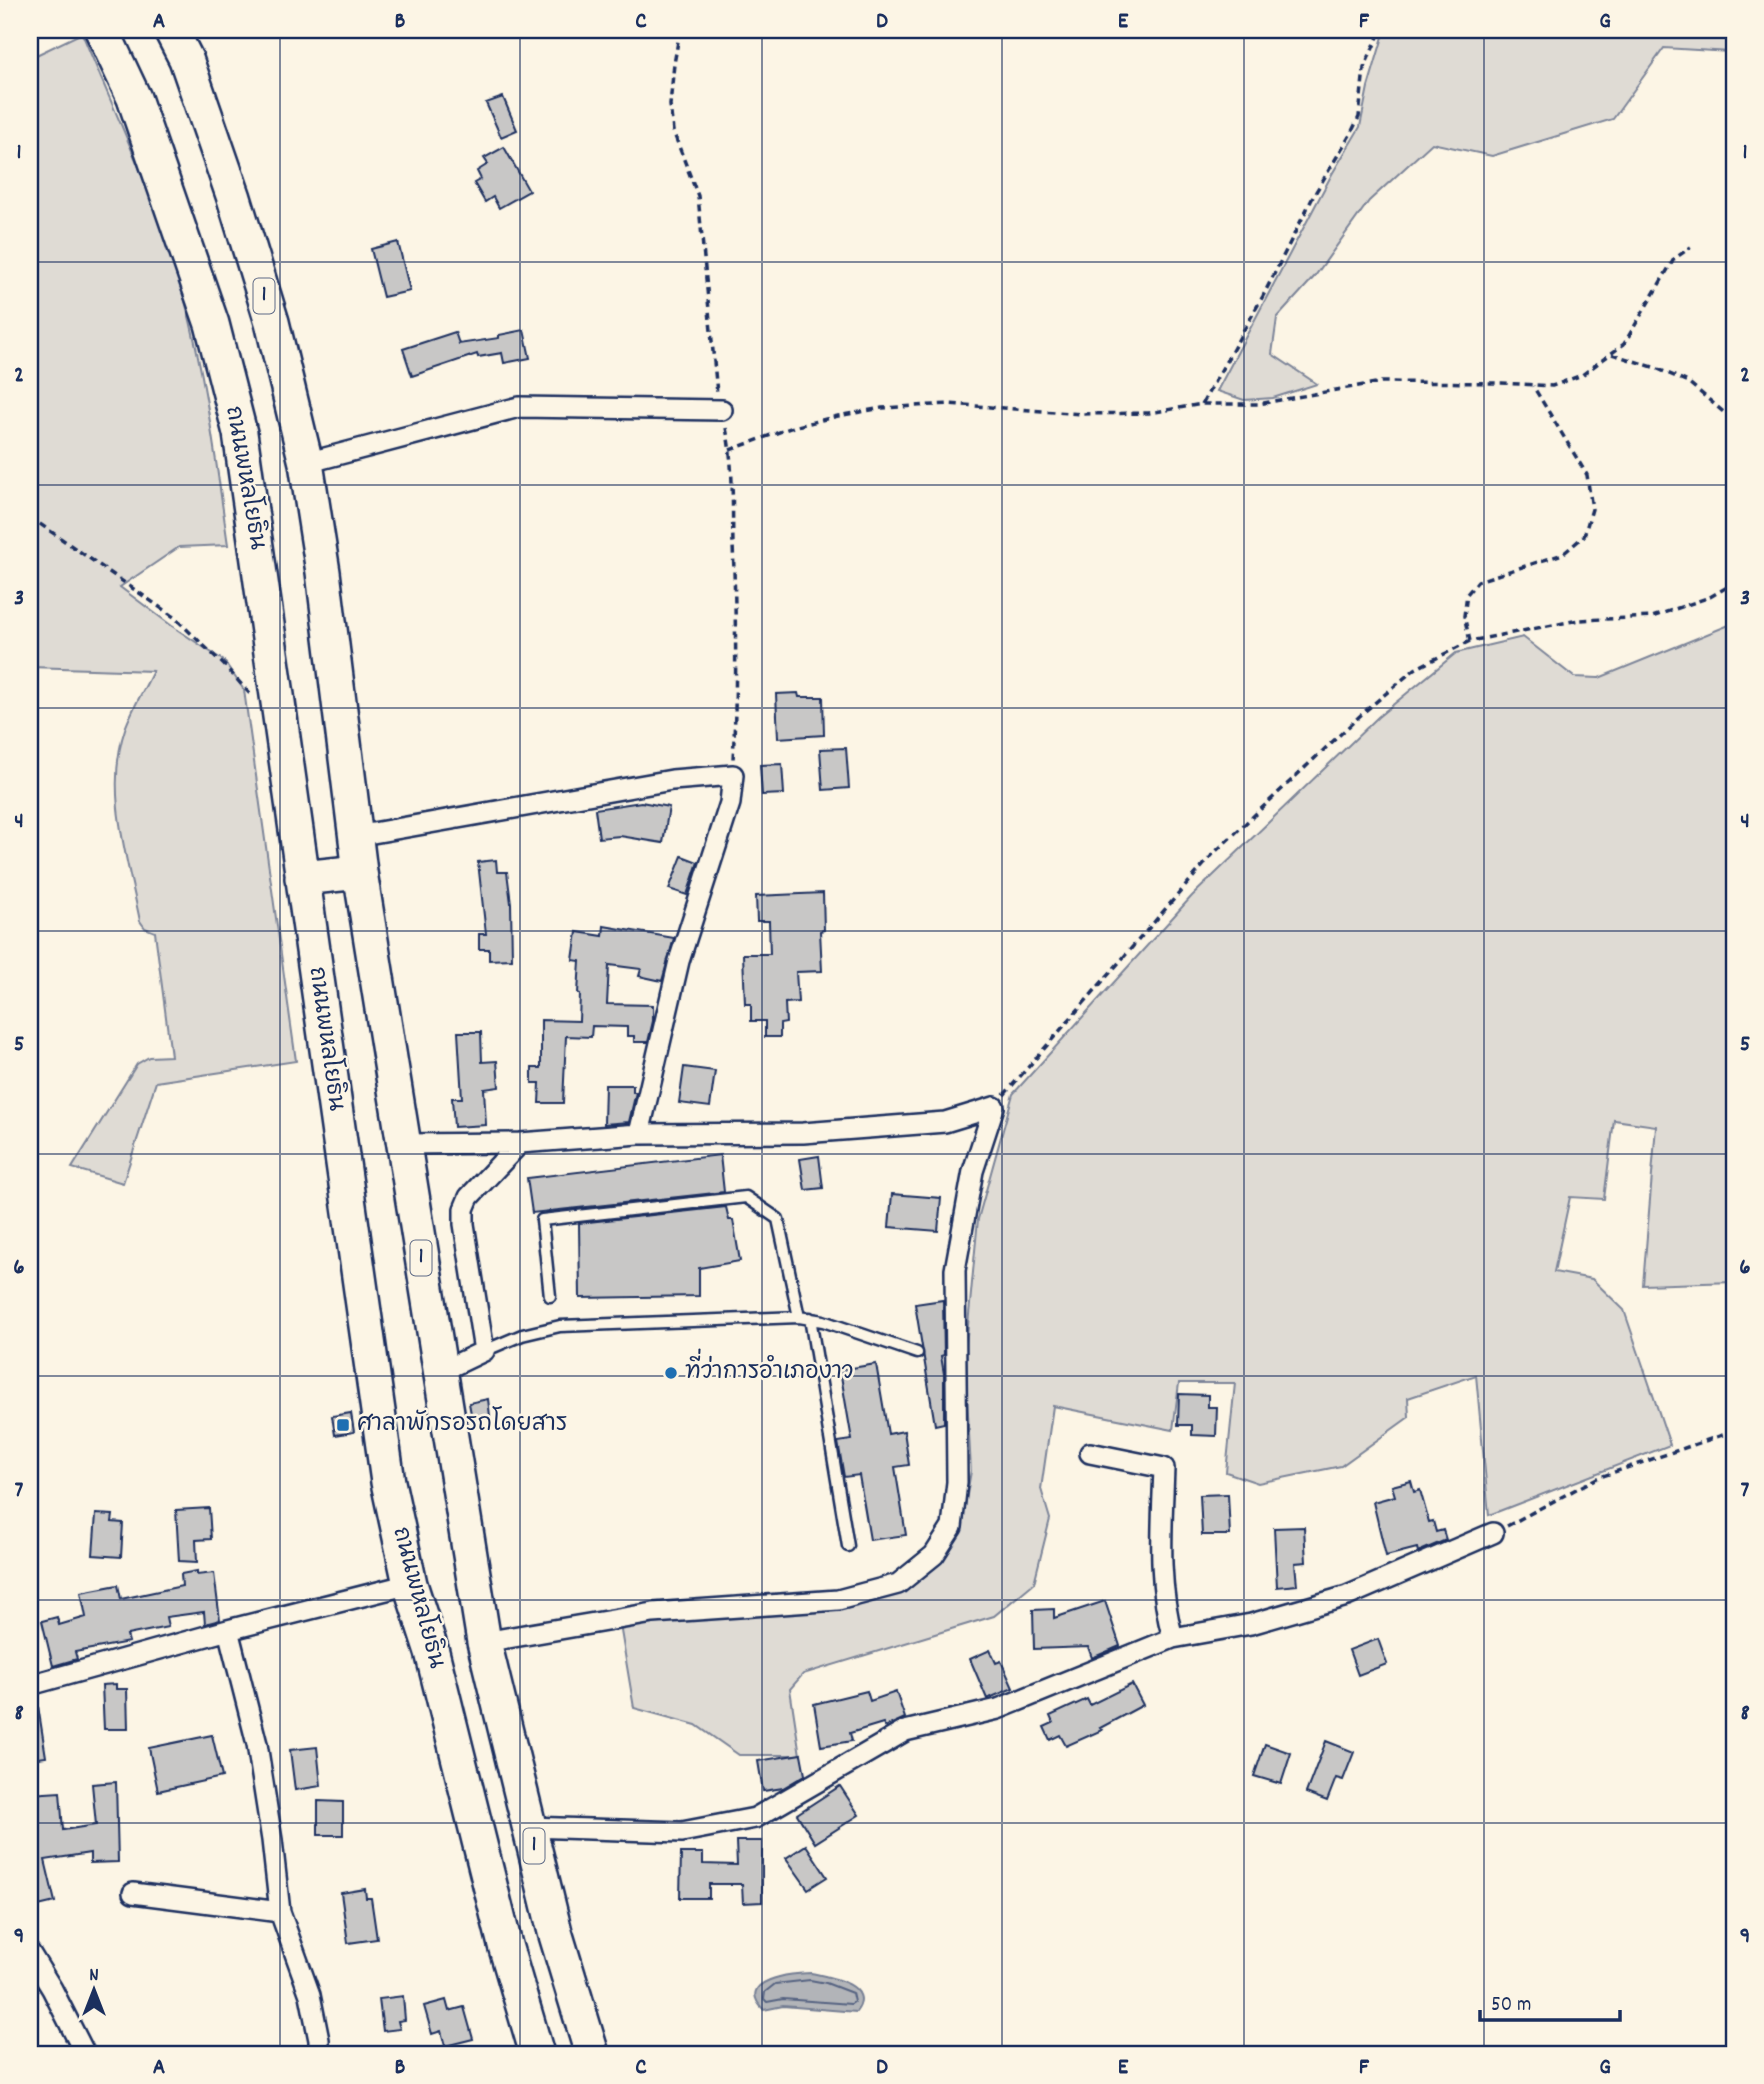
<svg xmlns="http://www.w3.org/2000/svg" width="1764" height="2084" font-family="Dekko,'Playpen Sans Thai',sans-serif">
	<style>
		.green { fill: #dfdbd4; stroke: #7d8599; stroke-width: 2 }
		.water { fill: #b2b4b8; stroke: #767f94; stroke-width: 2 }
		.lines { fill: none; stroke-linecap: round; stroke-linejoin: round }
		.shore { stroke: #576482; stroke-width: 2 }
		.building { fill: #c8c7c6; stroke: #1b2f5e; stroke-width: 2 }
		.lane-casing { stroke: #1b2f5e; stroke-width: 15 }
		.street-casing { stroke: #1b2f5e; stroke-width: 24 }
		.highway-casing { stroke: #1b2f5e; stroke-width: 38 }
		.path { stroke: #1b2f5e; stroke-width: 3.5; stroke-dasharray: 7 5; stroke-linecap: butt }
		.lane { stroke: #fcf5e5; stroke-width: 10 }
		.street { stroke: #fcf5e5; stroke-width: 19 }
		.highway { stroke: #fcf5e5; stroke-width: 33 }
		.grid { fill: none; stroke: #1b2f5e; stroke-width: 2; stroke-opacity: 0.55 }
		.poi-dot { fill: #1f6fb2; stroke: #fcf5e5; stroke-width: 2.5 }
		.labels { text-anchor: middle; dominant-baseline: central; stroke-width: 5; stroke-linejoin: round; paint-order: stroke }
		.shield { fill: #fcf5e5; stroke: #5e6a86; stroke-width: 2 }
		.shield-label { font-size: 21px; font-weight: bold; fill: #1b2f5e }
		.street-label { font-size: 23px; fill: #1b2f5e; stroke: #fcf5e5 }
		.poi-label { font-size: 23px; fill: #1b2f5e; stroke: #fcf5e5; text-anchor: start }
		.neatline { fill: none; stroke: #1b2f5e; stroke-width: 2.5 }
		.grid-label { font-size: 23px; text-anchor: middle; font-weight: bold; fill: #1b2f5e }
	</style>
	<rect width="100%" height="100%" fill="#fcf5e5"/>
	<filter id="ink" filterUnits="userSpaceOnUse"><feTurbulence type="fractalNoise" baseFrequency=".0143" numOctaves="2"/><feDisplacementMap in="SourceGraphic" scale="14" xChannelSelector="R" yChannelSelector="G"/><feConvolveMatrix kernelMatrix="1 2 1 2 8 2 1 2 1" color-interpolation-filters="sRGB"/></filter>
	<g filter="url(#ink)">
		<path class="green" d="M 1385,30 L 1734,30 L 1734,83 L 1727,81 L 1730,52 L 1664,48 L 1613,119 L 1492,156 L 1432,143 L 1369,201 L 1315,276 L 1277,318 L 1272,354 L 1317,384 L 1273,398 L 1244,400 L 1217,391 L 1332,174 L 1360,127 L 1368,87 Z
			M 82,33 C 118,120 160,207 184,297 C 206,378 216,462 228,545 L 179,547 L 120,587 L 172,626 L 224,661 L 244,690 L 296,1061 L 156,1082 L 123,1183 L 72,1168 L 137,1064 L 149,1057 L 171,1056 L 155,932 L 145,928 L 140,921 C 128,860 104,791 125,729 C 132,709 144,690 153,671 L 30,667 L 30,58 Z
			M 1734,623 L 1734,1282 L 1643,1285 L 1656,1126 L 1614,1120 L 1604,1199 L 1570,1197 L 1554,1272 L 1592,1279 L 1624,1310 L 1670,1445 L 1489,1515 L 1476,1375 L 1408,1398 L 1409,1417 L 1341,1466 L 1258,1483 L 1226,1472 L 1235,1383 L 1179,1383 L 1173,1430 L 1053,1406 L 1041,1489 L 1050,1519 L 1034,1583 L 994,1616 L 803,1674 L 790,1689 L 800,1755 L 739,1755 L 696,1725 L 634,1708 L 620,1625 L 840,1609 L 941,1560 L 961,1530 L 971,1471 L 965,1357 L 978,1219 L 1013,1094 L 1192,896 L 1378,717 L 1456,653 L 1523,637 L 1574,677 L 1599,678 Z"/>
		<path class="water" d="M 811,1973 C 830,1977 876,1985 856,2012 L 783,2006 L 764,2010 C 733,1980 793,1973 811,1973 Z"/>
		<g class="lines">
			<path class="shore" d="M 810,1980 L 826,1983 L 852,1993 L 854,2002 L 851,2004 L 783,1999 L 767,2002 L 764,1999 L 765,1992 L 775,1984 Z"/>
		</g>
		<path class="building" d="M 503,97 L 517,130 L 501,137 L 486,103 Z
			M 504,147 L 529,191 L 499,208 L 493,197 L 485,202 L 474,183 L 481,179 L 477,171 L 488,164 L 484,158 Z
			M 398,242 L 410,291 L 383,297 L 371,249 Z
			M 524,330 L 530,358 L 504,363 L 502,353 L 478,357 L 477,354 L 412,376 L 403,349 L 455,332 L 459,344 L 499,338 L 499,335 Z
			M 798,693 L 799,697 L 823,697 L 824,735 L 778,738 L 776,694 Z
			M 846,748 L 849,788 L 823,790 L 820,749 Z
			M 782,764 L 784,794 L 762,795 L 760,765 Z
			M 641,802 L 669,807 L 663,843 L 620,836 L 599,838 L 595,809 Z
			M 682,856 L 698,862 L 687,895 L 669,889 Z
			M 496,860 L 497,872 L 507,872 L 511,903 L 512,959 L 489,960 L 489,949 L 479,949 L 479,934 L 486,934 L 478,862 Z
			M 823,893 L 824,930 L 820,931 L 822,971 L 796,972 L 798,1002 L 785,1003 L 786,1023 L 780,1024 L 780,1037 L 765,1037 L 765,1021 L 751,1021 L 751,1004 L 745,1004 L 743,954 L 770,954 L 769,921 L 757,921 L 756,896 Z
			M 604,926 L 674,938 L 662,981 L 639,976 L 641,969 L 609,965 L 607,1004 L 653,1005 L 653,1021 L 648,1042 L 634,1042 L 634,1036 L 627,1036 L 627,1027 L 592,1026 L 591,1037 L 566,1036 L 563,1103 L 539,1103 L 540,1083 L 532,1083 L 532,1068 L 541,1068 L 541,1020 L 579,1021 L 580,994 L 578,993 L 580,961 L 573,960 L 577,932 L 603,936 Z
			M 458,1032 L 481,1032 L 482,1062 L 497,1061 L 499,1087 L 484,1089 L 486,1125 L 454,1127 L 452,1098 L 462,1098 Z
			M 684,1067 L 715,1071 L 710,1107 L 679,1103 Z
			M 605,1085 L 633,1085 L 633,1092 L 636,1092 L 629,1122 L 604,1124 Z
			M 720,1155 L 724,1192 L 532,1213 L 527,1178 Z
			M 819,1156 L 823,1188 L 805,1190 L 800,1159 Z
			M 892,1194 L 941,1198 L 938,1231 L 889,1227 Z
			M 726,1207 L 729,1220 L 733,1220 L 740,1261 L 699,1268 L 699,1296 L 580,1298 L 579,1223 Z
			M 943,1300 L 944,1355 L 941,1356 L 944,1374 L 944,1423 L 935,1425 L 915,1304 Z
			M 876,1364 L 888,1434 L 904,1431 L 909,1465 L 895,1467 L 906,1535 L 870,1540 L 859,1475 L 844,1477 L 838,1442 L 852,1440 L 840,1370 Z
			M 1179,1394 L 1208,1395 L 1208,1407 L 1217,1407 L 1216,1436 L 1192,1435 L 1192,1425 L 1178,1425 Z
			M 488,1399 L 490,1416 L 472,1419 L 469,1403 Z
			M 351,1413 L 354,1432 L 335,1435 L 332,1416 Z
			M 1411,1481 L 1414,1492 L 1420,1490 L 1429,1522 L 1433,1521 L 1436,1532 L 1443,1530 L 1446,1540 L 1418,1552 L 1417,1548 L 1386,1556 L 1373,1502 L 1395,1496 L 1392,1486 Z
			M 1228,1494 L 1230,1535 L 1202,1535 L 1200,1495 Z
			M 209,1508 L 211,1539 L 196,1540 L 197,1562 L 179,1561 L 176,1510 Z
			M 96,1514 L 113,1515 L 112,1522 L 123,1523 L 121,1557 L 93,1555 Z
			M 1304,1527 L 1306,1562 L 1295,1563 L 1297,1585 L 1277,1587 L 1274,1528 Z
			M 197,1571 L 197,1575 L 214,1573 L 220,1620 L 205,1624 L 204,1612 L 166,1617 L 168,1627 L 127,1635 L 129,1642 L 75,1652 L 77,1659 L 53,1666 L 42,1621 L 57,1617 L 59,1625 L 86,1617 L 81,1592 L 118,1585 L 121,1599 L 182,1586 L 181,1574 Z
			M 1105,1601 L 1120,1646 L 1092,1658 L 1088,1647 L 1034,1649 L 1033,1610 L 1054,1609 L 1054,1618 Z
			M 1378,1639 L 1387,1664 L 1358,1675 L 1349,1650 Z
			M 990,1650 L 996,1663 L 1001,1661 L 1013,1688 L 987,1699 L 970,1659 Z
			M 116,1684 L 116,1689 L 127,1689 L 128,1729 L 104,1729 L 102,1685 Z
			M 1132,1684 L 1143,1705 L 1100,1728 L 1102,1730 L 1066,1746 L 1060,1735 L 1050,1740 L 1044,1727 L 1053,1723 L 1050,1716 L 1087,1699 L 1090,1705 Z
			M 867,1691 L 870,1701 L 896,1692 L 905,1718 L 885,1727 L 883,1723 L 850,1733 L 852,1741 L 821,1746 L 814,1704 Z
			M 38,1706 L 46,1757 L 30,1759 L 30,1707 Z
			M 212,1735 L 222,1777 L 158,1791 L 149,1748 Z
			M 1326,1741 L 1354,1752 L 1343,1780 L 1336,1778 L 1327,1801 L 1306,1793 Z
			M 1265,1744 L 1291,1753 L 1281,1784 L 1254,1776 Z
			M 317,1747 L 321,1786 L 295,1790 L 290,1750 Z
			M 801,1754 L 805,1775 L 783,1788 L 763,1791 L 758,1761 Z
			M 116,1782 L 118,1862 L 90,1863 L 90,1853 L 45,1860 L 55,1902 L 30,1908 L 30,1794 L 60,1792 L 63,1830 L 96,1825 L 92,1784 Z
			M 840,1786 L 859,1815 L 815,1843 L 797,1814 Z
			M 318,1801 L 343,1802 L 343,1835 L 318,1835 Z
			M 736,1841 L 762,1841 L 762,1902 L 743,1903 L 742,1884 L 709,1884 L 709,1898 L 680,1898 L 681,1853 L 703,1853 L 703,1864 L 737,1865 Z
			M 806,1845 L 827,1877 L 808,1889 L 786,1858 Z
			M 365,1889 L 366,1898 L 371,1898 L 377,1939 L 348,1943 L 341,1893 Z
			M 403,1996 L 405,2020 L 398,2021 L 400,2029 L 383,2031 L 379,1999 Z
			M 446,2000 L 449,2011 L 464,2007 L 473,2039 L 445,2046 L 441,2031 L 432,2034 L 424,2006 Z"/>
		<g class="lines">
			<defs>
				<path id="lane" d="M 550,1296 L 542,1220 L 746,1197 L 778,1219 L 799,1317
					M 810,1318 L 848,1546
					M 484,1351 L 522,1335 L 560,1326 L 799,1317 L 823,1321 L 917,1353"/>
				<path id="street" d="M 306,463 L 519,407 L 722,410
					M 356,836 L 672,780 L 733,775 L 730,803 L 679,961 L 639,1134
					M 403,1144 L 520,1143 L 639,1134 L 803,1133 L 945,1122 L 994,1107
					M 440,1372 L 484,1351 L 464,1224 L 464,1209 L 469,1197 L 520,1143
					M 1090,1453 L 1164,1468 C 1162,1526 1157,1583 1173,1638
					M 228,1630 L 257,1744 L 272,1840 L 280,1912 L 310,1995 L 319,2040 L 319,2054
					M 484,1642 L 653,1613 L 838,1600 L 898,1584 L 934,1555 L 952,1527 L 957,1482 L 955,1270 L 973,1171 L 994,1107
					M 30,1685 L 228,1630 L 410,1584
					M 529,1827 L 682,1832 L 755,1818 L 905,1731 L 998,1709 L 1173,1638 L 1251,1624 L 1347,1596 L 1493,1533
					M 133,1893 L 280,1912
					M 30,1953 L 52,1989 L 85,2054"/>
				<path id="highway" d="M 102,30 L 134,98 L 212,324 L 240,433 L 388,1482 L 410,1584 L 432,1652 L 505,1945 L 537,2054
					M 171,30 L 186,59 L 234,198 L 272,322 L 306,463 L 323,572 L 360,872 L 484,1642 L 555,1932 L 592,2054
					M 302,878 L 360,872"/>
			</defs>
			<use href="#lane" class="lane-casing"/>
			<use href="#street" class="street-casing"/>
			<use href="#highway" class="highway-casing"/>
			<path class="path" d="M 680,30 L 674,64 L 670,105 L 673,131 L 698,196 L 717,393
				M 1612,354 L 1656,368 L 1688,382 L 1734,421
				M 1202,404 L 1263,296 L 1314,195 L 1350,135 L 1359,117 L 1364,68 L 1381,30
				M 726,428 C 734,466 732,506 733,545 C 736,616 737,688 733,759
				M 730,450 L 793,427 L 838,416 L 882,408 L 950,404 L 1082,414 L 1149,413 L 1202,404 L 1258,404 L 1381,382 L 1502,383 L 1552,386 L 1582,375 L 1624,344 L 1674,259 L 1691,247
				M 30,517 L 174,617 L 224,665 L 250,694
				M 1470,641 L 1464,616 L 1467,594 L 1478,581 L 1563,554 L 1584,536 L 1592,509 L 1587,475 L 1533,386
				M 1004,1095 L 1214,853 L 1364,712 L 1415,669 L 1470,641 L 1579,620 L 1652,617 L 1710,597 L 1734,583
				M 1507,1526 L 1597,1478 L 1734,1431"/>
			<use href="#lane" class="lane"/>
			<use href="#street" class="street"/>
			<use href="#highway" class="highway"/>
		</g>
	</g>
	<path class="grid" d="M 280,30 L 280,2054M 520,30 L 520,2054M 762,30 L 762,2054M 1002,30 L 1002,2054M 1244,30 L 1244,2054M 1484,30 L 1484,2054M 30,262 L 1734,262M 30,485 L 1734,485M 30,708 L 1734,708M 30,931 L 1734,931M 30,1154 L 1734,1154M 30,1376 L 1734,1376M 30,1600 L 1734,1600M 30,1823 L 1734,1823"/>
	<g class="poi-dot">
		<circle cx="671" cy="1373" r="7"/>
		<rect x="336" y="1418" width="14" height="14" rx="3.5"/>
	</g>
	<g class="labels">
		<g class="shield">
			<rect x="253.5" y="278.5" width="21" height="35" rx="5"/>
			<rect x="410.5" y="1240.5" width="21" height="35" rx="5"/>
			<rect x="523.5" y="1828.5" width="21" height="35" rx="5"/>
		</g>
		<g class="shield-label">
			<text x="264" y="296">1</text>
			<text x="421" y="1258">1</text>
			<text x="534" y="1846">1</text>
		</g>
		<g class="street-label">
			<text transform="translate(244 478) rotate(80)">ถนนพหลโยธิน</text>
			<text transform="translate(325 1039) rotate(82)">ถนนพหลโยธิน</text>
			<text transform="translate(417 1598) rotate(75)">ถนนพหลโยธิน</text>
		</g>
		<g class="poi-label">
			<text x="685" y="1373">ที่ว่าการอำเภองาว</text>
			<text x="357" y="1425">ศาลาพักรอรถโดยสาร</text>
		</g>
	</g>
	<rect width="1764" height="2084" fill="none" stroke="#fcf5e5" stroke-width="77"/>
	<g transform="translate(94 1990)" stroke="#fcf5e5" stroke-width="5" paint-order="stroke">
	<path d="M0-5L12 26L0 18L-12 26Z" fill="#1b2f5e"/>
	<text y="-10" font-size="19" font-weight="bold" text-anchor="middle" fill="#1b2f5e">N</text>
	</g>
	<path d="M1480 2010v10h140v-10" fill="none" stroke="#1b2f5e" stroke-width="3.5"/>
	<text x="1491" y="2010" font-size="21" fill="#1b2f5e" stroke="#fcf5e5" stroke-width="5" paint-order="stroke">50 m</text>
	<rect x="38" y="38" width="1688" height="2008" class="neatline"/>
	<g class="grid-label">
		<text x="159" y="27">A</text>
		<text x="400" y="27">B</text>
		<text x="641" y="27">C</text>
		<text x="882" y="27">D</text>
		<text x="1123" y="27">E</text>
		<text x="1364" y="27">F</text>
		<text x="1605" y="27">G</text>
		<text x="19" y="158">1</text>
		<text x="1745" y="158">1</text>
		<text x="19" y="381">2</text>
		<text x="1745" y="381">2</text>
		<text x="19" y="604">3</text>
		<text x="1745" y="604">3</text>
		<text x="19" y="827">4</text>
		<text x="1745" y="827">4</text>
		<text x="19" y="1050">5</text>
		<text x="1745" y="1050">5</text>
		<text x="19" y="1273">6</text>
		<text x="1745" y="1273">6</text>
		<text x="19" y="1496">7</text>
		<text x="1745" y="1496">7</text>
		<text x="19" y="1719">8</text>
		<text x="1745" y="1719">8</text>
		<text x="19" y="1942">9</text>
		<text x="1745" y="1942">9</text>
		<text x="159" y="2073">A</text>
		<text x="400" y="2073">B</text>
		<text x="641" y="2073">C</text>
		<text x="882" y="2073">D</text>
		<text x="1123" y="2073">E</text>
		<text x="1364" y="2073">F</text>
		<text x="1605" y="2073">G</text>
	</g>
</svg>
